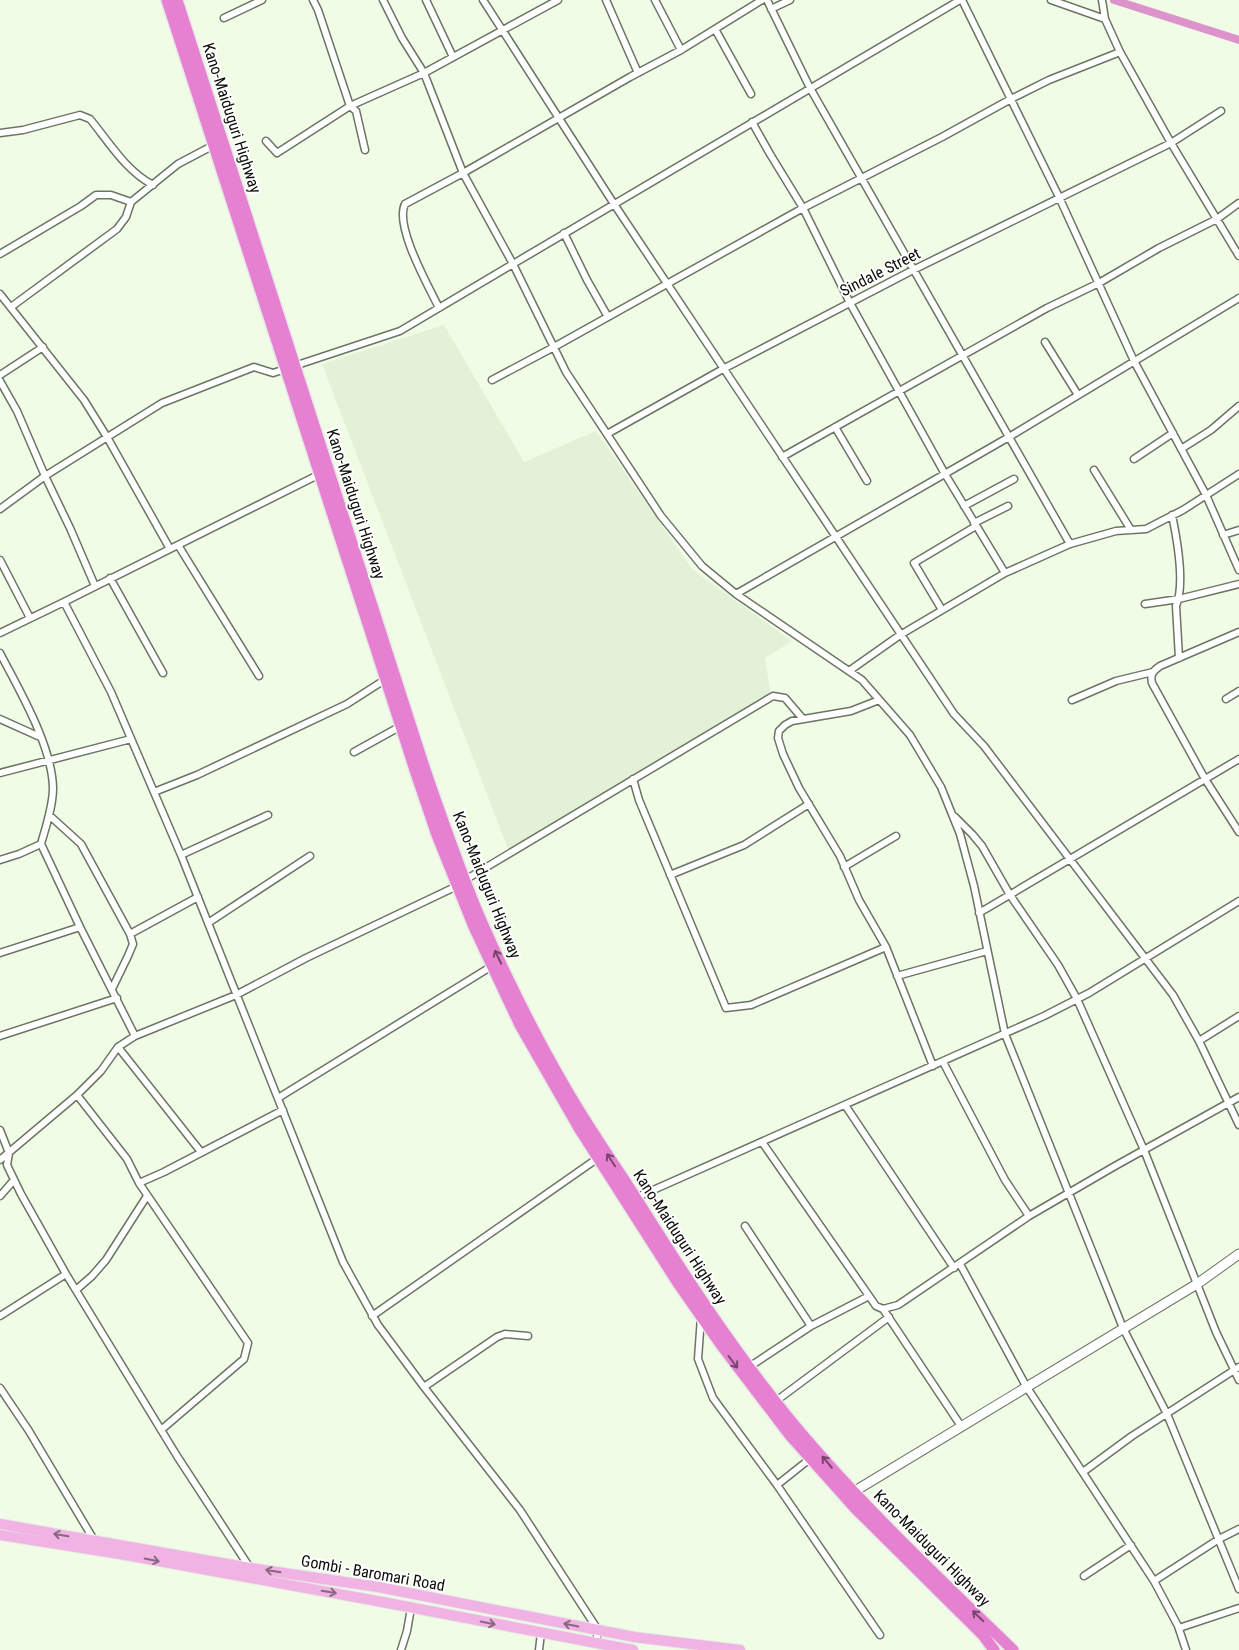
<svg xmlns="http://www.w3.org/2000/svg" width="1239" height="1650" font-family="'Roboto Condensed',sans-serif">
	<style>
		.built { fill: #e3f1d6 }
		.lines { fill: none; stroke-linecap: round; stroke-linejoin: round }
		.canal { stroke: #dc93cb; stroke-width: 8 }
		.street-casing { stroke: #6b7563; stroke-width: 9 }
		.secondary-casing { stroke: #6b7563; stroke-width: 11 }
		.primary-casing { stroke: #e6e7e6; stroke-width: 12 }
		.highway-casing { stroke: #e6e7e6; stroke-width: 14 }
		.street { stroke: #fff; stroke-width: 6 }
		.secondary { stroke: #fff; stroke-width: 9 }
		.primary { stroke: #f0b3e3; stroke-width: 10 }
		.highway { stroke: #e680d1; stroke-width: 11 }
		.oneway { stroke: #78466c }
		.oneway2 { stroke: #886880 }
		.labels { text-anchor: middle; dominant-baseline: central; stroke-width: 4; stroke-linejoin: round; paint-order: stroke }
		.street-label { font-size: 16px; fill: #090d06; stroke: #fff }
	</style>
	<rect width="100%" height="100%" fill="#f1fce7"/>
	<path class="built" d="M 444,325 L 524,462 L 596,431 L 693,570 L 792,641 L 765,658 L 771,696 L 508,849 L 322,364 Z"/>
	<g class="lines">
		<path class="canal" d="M 1114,0 L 1239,40"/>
		<defs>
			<path id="street" d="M 313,0 L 318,10 L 350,106 L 356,111 L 365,150
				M 383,0 L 402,38 L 424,73 L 463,173 L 513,264 L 960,0
				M 426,0 L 453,57
				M 483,0 L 614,204 L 954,714 L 984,746 L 1173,995 L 1199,1041 L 1239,1125
				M 606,0 L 638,73
				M 655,0 L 681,50
				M 767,0 L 810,88 L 1070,544
				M 962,0 L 1059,197 L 1134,361 L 1206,495 L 1239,570
				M 1051,0 L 1105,19
				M 1102,0 L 1105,19 L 1120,52 L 1171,143 L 1239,256
				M 771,9 L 790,0
				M 224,18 L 262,0
				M 715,29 L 751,94
				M 752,122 L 770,154 L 803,208 L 850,303 L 945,474 L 1005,573
				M 0,133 L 23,130 L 80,115 L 90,119 C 109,142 126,171 153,185
				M 266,141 L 277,153 L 350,106 L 424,73 L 558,0
				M 564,233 L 587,280 L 608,317
				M 0,254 L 81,206 L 96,195 L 111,195 L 131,202 L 178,164 L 214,145
				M 0,294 L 84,400 L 107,437 L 170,549
				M 11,307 L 117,229 L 126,217 L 131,202
				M 439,308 C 429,287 394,226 405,204 L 463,173 L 630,77 L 681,50 L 762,0
				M 1045,342 L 1078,395
				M 0,375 L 43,347
				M 492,380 L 554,347 L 803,208 L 942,137 L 1011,99 L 1049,80 L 1120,52
				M 0,381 L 17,411 L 45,476 L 70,528 L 95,586
				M 835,427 L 867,481
				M 607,434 L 723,369 L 913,270 L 1171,143 L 1221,111
				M 1181,449 L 1211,430 L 1239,406
				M 782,457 L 1047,308 L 1099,283 L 1159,248 L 1217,219 L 1239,203
				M 1134,459 L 1173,433
				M 1094,470 L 1131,530
				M 320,474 L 64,602 L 111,692 L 181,855 L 343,1262 L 378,1325 L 424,1387 L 520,1510 L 598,1630 L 596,1643
				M 964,506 L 1014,479
				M 0,509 L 45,476 L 162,403 L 254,367 L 273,373 L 400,331 L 513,264 L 566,372 L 661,516 L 702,566 L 736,594 L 862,680 L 910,735 L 941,787 L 960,834 L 974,886 L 1005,1034 L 1123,1328 L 1167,1414 L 1239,1589
				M 1172,515 C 1177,539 1185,585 1176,606 L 1179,658
				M 974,523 L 1008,506
				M 1223,535 L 1239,530
				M 178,545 L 259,676
				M 0,560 L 30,618
				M 110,578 L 163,673
				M 736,594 L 1009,437 L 1239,298
				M 1145,604 L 1179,599 L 1239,584
				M 942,610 L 914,563 L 976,526
				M 1239,632 L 1160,666 C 1153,671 1150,674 1152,683 L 1205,779 L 1239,832
				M 0,633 L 64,602
				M 0,653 C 19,690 52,745 53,788 C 53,806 46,826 41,844 L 80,927 L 135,1036
				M 849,671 L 900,635 L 1005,573 L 1070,544 L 1116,531 L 1146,529 L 1183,510 L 1239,474
				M 1226,699 L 1239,691
				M 879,700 L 851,711 L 792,721 L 785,725 L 779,731 L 778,738 L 783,754 L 799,788 L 840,856 L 859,900 L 886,947 L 933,1066
				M 1072,700 L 1116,681 L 1153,672
				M 0,719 L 40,737
				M 354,752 L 401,726
				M 0,773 L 131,739
				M 633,779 L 639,800 L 726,1008 L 751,1005 L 886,947
				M 154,792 L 197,775 L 347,704 L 386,679
				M 49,815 L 81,844 L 130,934 L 133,944 L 128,956 L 112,989
				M 955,817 L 972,834 L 982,846 L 1010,895 L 1058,965 L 1077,999 L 1144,1150 L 1216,1332 L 1239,1380
				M 181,855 L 268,815
				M 0,860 L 19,854 L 41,844
				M 844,867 L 896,836
				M 670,875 L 744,845 L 809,804
				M 465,880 L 773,696 L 785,698 L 803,719
				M 979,913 L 1239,759
				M 208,923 L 310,856
				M 130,934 L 198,897
				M 0,953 L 80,927
				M 897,976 L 987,951
				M 0,1036 L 117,998
				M 1199,1041 L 1239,1016
				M 118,1047 L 201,1152
				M 943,1062 L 1005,1180 L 1029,1216
				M 77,1095 L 127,1159 L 139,1183 L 248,1343 L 244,1359 L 161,1430
				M 278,1098 L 492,966
				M 845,1105 L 954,1268
				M 0,1130 L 9,1153 L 7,1165 L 21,1194 L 66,1274 L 177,1456 L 250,1568
				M 762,1142 L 876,1306 L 883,1309 L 961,1426
				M 0,1160 L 77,1095 L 101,1071 L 118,1047 L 135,1036 L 236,995 L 306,958 L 457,886
				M 139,1183 L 164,1172 L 283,1110
				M 0,1196 L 14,1180
				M 633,1199 L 1044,1016 L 1089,993 L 1239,901
				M 745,1226 L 811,1326
				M 960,1264 L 1026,1386 L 1154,1581 L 1178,1626 L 1186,1650
				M 76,1290 L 92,1276 L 106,1260 L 147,1196
				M 883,1309 L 898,1305 L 1029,1216 L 1115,1166 L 1239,1097
				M 0,1316 L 66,1274
				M 372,1316 L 598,1158
				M 701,1317 L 698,1359 L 713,1398 L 777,1485 L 880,1635
				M 749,1367 L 811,1326 L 869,1296
				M 424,1387 L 497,1337 L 505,1334 L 528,1336
				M 0,1388 L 29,1431 L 94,1540
				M 776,1401 L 889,1317
				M 1083,1472 L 1132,1436 L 1239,1367
				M 777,1485 L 811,1458
				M 1084,1576 L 1131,1545
				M 1154,1581 L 1219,1539 L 1239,1529
				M 1179,1628 L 1239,1608
				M 401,1650 L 407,1631 L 411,1608
				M 539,1650 L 541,1633"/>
			<path id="secondary" d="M 850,1494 L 1197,1284 L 1239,1254"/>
			<path id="primary" d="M 0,1524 L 250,1568 L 378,1587 L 634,1637 L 740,1650
				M 0,1535 L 126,1555 L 393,1604 L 633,1650"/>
			<path id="highway" d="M 167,0 L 415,770 L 437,835 L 474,927 L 520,1025 L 579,1128 L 678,1283 L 722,1346 L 789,1434 L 856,1509 L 983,1635 L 994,1650
				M 177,0 L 424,767 C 442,819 460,872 482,923 C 507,979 534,1034 565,1087 C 587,1126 613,1162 637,1200 C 686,1278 736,1355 795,1426 C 862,1506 938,1577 1013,1650"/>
		</defs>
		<use href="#street" class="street-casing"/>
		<use href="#secondary" class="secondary-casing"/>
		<use href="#primary" class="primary-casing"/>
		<use href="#highway" class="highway-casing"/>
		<use href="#street" class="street"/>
		<use href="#secondary" class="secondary"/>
		<use href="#primary" class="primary"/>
		<use href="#highway" class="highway"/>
	</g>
	<defs><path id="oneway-shaft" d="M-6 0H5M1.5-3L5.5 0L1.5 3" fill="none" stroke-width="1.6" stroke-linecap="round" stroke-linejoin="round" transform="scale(1.25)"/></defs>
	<g class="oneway">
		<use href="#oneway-shaft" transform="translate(498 957) rotate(-115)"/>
		<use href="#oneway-shaft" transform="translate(611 1160) rotate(-123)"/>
		<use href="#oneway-shaft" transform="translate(733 1362) rotate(53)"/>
		<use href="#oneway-shaft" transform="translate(827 1462) rotate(-130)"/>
		<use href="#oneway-shaft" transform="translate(978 1616) rotate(-136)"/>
	</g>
	<g class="oneway2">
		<use href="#oneway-shaft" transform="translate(61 1535) rotate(-170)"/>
		<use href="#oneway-shaft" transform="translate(152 1560) rotate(11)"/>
		<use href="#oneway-shaft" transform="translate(273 1571) rotate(-171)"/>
		<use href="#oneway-shaft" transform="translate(329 1592) rotate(10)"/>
		<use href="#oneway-shaft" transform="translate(488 1623) rotate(11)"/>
		<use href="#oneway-shaft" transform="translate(571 1625) rotate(-169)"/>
	</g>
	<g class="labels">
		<g class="street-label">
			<text transform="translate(232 118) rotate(72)">Kano-Maiduguri Highway</text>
			<text transform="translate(880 272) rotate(-27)">Sindale Street</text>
			<text transform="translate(356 504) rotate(72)">Kano-Maiduguri Highway</text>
			<text transform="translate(487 885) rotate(68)">Kano-Maiduguri Highway</text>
			<text transform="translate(680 1237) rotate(57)">Kano-Maiduguri Highway</text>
			<text transform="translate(932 1548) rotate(45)">Kano-Maiduguri Highway</text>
			<text transform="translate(373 1573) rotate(10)">Gombi - Baromari Road</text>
		</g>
	</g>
</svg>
